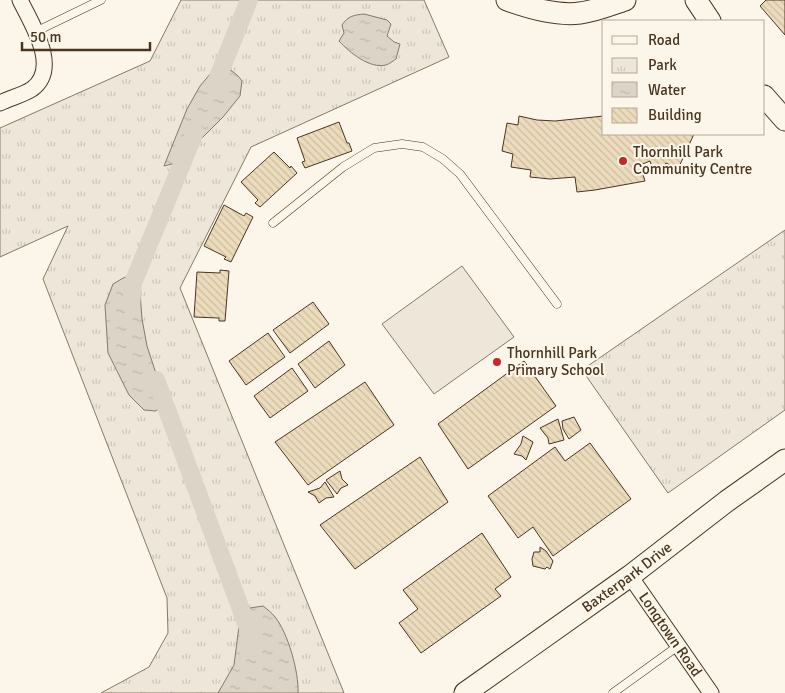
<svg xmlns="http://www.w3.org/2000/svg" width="785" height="693" font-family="Signika,sans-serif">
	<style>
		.park { fill: url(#park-tufts); stroke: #887966 }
		.garden { fill: #ede6d9; stroke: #887966 }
		.water { fill: url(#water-ripples); stroke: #887966 }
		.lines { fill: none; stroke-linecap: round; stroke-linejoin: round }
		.canal { stroke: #dcd4c6; stroke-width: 18 }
		.building { fill: url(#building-back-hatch); stroke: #4a3520 }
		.lane-casing { stroke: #4a3520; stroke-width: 9 }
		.street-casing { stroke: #4a3520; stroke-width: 17 }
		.secondary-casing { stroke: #4a3520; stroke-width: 23 }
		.lane { stroke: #fbf6e9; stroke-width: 8 }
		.street { stroke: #fbf6e9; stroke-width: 15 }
		.secondary { stroke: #fbf6e9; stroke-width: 21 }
		.poi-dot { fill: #c62828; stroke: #fbf6e9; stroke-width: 2 }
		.labels { text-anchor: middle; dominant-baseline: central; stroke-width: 4; stroke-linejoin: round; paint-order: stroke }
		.poi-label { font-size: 15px; fill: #4a3520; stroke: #fbf6e9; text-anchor: start }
		.street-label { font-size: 15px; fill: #4a3520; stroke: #fbf6e9 }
	</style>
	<defs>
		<pattern id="park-tufts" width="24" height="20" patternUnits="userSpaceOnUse" patternTransform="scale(1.25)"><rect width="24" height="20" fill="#ede6d9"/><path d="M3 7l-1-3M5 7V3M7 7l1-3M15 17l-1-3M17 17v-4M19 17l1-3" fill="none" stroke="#cdc6ba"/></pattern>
		<pattern id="water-ripples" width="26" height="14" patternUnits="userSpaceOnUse" patternTransform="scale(1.25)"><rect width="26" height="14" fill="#dcd4c6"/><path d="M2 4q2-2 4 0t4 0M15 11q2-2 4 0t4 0" fill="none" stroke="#beb7aa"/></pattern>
		<pattern id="building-back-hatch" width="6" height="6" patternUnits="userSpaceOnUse" patternTransform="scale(1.25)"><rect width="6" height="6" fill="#ecdcbc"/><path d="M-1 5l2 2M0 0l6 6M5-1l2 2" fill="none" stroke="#ccbda1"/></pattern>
	</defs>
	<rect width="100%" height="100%" fill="#fbf6e9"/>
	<path class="park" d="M 181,0 L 424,0 L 449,57 L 251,147 L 180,288 L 344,693 L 101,693 L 149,667 L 168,633 L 167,598 L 43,279 L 68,226 L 0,257 L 0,128 L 150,61 Z
		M 785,230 L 785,410 L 668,493 L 582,370 Z"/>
	<path class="garden" d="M 462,266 L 514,337 L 434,394 L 382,324 Z"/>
	<path class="water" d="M 364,14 L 387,20 L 391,24 L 387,36 L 394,42 L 400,44 L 396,59 C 393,61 389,64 386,65 C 370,69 350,53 339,41 L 344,33 L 342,25 C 348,16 354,15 364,14 Z
		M 216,67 C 227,67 236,72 242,81 L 240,96 L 223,117 L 187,153 L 172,164 L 164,166 L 187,109 L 200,86 Z
		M 125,277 L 133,283 L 140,292 L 142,319 L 147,346 L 165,401 L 156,411 L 144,410 L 129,395 L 108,353 L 105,305 L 113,284 Z
		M 263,606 C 267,609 272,613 275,617 C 288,633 299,672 298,693 L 218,693 L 234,665 L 239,626 L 250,608 Z"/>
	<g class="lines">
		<path class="canal" d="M 214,87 L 249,0
			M 131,306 L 133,283 L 195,132
			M 156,380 L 252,639"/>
	</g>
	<path class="building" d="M 766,0 L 785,0 L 785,35 L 760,6 Z
		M 519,116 L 537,120 L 555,121 L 604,116 L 604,134 L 694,134 L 678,169 L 666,163 L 662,168 L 653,171 L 650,161 L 640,165 L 645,181 L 595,190 L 577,192 L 575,177 L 550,179 L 530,177 L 531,170 L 511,167 L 513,154 L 502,151 L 507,123 L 518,125 Z
		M 339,122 L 347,143 L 349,143 L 352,151 L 305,168 L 302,162 L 305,161 L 297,138 Z
		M 274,152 L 290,168 L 291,166 L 297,173 L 260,207 L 255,203 L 258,200 L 241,182 Z
		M 224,205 L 244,216 L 246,213 L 253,217 L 231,262 L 224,259 L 226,257 L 204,246 Z
		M 220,270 L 229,271 L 225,321 L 219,321 L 219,318 L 194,317 L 197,272 L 220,273 Z
		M 313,302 L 329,324 L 290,353 L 273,330 Z
		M 268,333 L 285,357 L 246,385 L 229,361 Z
		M 329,341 L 345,365 L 315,388 L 298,364 Z
		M 524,361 L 556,406 L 468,469 L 438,424 Z
		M 292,368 L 308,391 L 270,418 L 254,396 Z
		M 365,382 L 394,425 L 308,485 L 275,442 Z
		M 574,417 L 581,430 L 569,439 L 563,429 L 562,421 Z
		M 558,419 L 564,440 L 549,444 L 548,438 L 540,428 Z
		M 523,436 L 533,442 L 526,460 L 522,456 L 514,454 L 521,444 Z
		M 590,443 L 631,499 L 553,556 L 533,527 L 518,538 L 488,496 L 555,447 L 565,461 Z
		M 420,457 L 448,502 L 355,569 L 320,525 Z
		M 340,471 L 342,479 L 348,485 L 341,488 L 337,494 L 326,480 Z
		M 325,482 L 334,497 L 326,498 L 319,503 L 315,496 L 308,492 L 320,488 Z
		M 482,533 L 511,577 L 495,589 L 501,596 L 421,653 L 399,623 L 418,609 L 403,590 Z
		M 540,547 L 546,551 L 553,561 L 550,569 L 547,567 L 545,569 L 533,566 L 532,559 L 534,552 L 540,552 Z"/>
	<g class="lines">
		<defs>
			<path id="lane" d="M 35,32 L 101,0
				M 273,223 L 343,167 L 374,148 L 402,144 L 423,147 L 443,159 L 460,174 L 557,304
				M 613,693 L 678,646"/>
			<g id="street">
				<path d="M 0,103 C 10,98 23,95 32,89 C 61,68 31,23 20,0"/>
				<path id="s1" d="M 630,576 L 711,693"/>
			</g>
			<g id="secondary">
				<path d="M 507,0 C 529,8 557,16 580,13 C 596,11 610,5 625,0"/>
				<path d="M 696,0 L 710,21"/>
				<path d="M 764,96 L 785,120"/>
				<path id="s2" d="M 465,693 L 630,576 L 727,501 L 785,460"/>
			</g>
		</defs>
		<use href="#lane" class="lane-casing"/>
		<use href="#street" class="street-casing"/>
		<use href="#secondary" class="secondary-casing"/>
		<use href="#lane" class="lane"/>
		<use href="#street" class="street"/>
		<use href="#secondary" class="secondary"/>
	</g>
	<g class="poi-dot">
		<circle cx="623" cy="161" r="5"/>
		<circle cx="497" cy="362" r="5"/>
	</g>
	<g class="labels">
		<g class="poi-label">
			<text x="633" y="152">Thornhill Park<tspan x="633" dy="17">Community Centre</tspan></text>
			<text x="507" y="353">Thornhill Park<tspan x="507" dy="17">Primary School</tspan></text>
		</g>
		<g class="street-label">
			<text stroke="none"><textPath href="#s2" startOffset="199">Baxterpark Drive</textPath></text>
			<text stroke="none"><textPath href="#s1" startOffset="71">Longtown Road</textPath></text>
		</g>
	</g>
	<rect x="602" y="20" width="162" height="115" fill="#fbf6e9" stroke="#b4a999"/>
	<rect x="612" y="36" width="25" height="8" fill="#fbf6e9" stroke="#b4a999"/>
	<text x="648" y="45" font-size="15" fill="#4a3520">Road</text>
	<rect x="612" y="58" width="25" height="15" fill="url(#park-tufts)" stroke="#b4a999"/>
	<text x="648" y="70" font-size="15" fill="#4a3520">Park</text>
	<rect x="612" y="82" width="25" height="15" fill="url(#water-ripples)" stroke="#b4a999"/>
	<text x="648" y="95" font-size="15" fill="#4a3520">Water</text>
	<rect x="612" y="108" width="25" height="15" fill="url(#building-back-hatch)" stroke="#b4a999"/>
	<text x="648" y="120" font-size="15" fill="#4a3520">Building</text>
	<path d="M22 42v8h128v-8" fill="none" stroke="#4a3520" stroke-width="2.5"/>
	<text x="30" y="42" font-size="15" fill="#4a3520" stroke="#fbf6e9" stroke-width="4" paint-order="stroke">50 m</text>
</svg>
